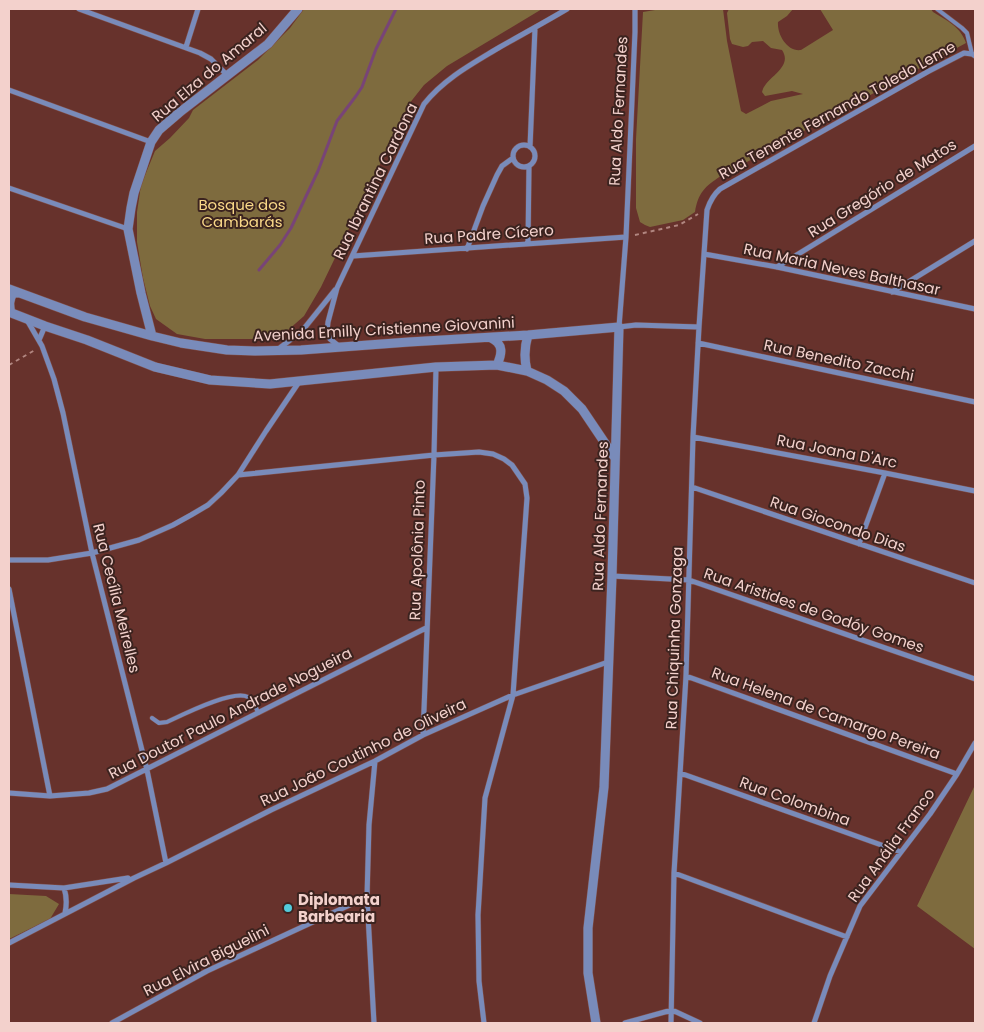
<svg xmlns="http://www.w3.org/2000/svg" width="984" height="1032" font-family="Poppins,sans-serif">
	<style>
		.green { fill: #7e6b3e }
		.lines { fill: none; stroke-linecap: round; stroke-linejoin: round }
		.stream { stroke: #784477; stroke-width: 3 }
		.service-casing { stroke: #804f49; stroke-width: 5 }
		.minor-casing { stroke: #804f49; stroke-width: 6 }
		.tertiary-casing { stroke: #804f49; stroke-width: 10 }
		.path { stroke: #b18680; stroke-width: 2; stroke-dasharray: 4 4; stroke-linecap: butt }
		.service { stroke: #798bba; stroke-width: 4 }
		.minor { stroke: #798bba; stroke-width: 5 }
		.tertiary { stroke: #798bba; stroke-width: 9 }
		.poi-dot { fill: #53cbdb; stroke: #3b231f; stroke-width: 2 }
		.labels { text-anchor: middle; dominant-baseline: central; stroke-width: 4; stroke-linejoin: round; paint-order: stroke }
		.street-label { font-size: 15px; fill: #f3d1cc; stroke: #3b231f }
		.park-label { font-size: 15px; fill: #f9d888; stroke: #3b231f }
		.poi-label { font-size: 15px; font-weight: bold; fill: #f3d1cc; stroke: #3b231f; text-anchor: start }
	</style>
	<rect width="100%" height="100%" fill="#67322c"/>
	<path class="green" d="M 304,9 L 542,9 L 447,66 L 424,85 L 409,104 L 321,287 L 304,316 L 287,331 L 264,339 L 205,339 L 177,334 L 156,319 L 150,306 L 143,278 L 137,242 L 137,212 L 141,185 L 155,151 L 170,138 L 189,118 L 193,110 L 258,60 L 290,28 Z
		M 661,9 L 723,9 L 727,41 L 741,111 L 746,114 L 771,101 L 803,94 L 792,91 L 765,96 L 762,92 C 765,77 794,68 782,50 L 771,48 L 763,41 L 752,42 L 748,46 L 743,47 L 732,44 L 730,39 L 727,13 L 729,9 L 793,9 L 787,16 L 778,22 C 777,34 787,52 801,50 L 833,30 L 820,9 L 931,9 L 933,12 C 946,20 961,27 966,43 L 721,176 C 705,186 698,193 695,212 L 683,220 L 650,227 L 645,225 L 640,222 L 636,208 L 636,139 L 643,12 Z
		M 975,785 L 975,949 L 917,906 Z
		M 9,894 L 46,896 L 59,904 L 50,919 L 9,939 Z"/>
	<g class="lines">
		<path class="stream" d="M 259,270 L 280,245 L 291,228 L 318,171 L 337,121 L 356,96 L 362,87 L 376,49 L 396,9"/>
		<defs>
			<path id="service" d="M 937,9 L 962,28 L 967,33 L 972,54
				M 152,718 L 159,723 L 167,722 C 182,715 233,689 248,697 C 254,700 256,707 258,713"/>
			<path id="minor" d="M 79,9 L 200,53 L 211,59 L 227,75
				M 635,9 L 635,32 L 626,237 L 619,327 L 636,325 L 699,327
				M 186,47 L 198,9
				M 9,90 L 151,142
				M513 156a11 11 0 1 1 22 0a11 11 0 1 1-22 0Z
				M 530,147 L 535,28
				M 9,188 L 128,229
				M 528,244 L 529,166
				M 467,249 L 483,206 L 497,175 L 502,166 L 513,158
				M 704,254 L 777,267 L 975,309
				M 353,256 L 626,237
				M 777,267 L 975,146
				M 892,292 L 975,241
				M 27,320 L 42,346 L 54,379 L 63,413 L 92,553 L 147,770 L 166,863
				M 39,340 L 45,326
				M 698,343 L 975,402
				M 340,347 L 330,339 L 327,332 L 328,322 L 337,288 L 424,104 C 445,78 472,64 500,47 C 523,34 545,22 567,9
				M 277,350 L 302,331 L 335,290
				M 693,437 L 885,473 L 975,491
				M 238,475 L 434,455 L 479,452 L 493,454 L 504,459 L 512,465 L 525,484 L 527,498 L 513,695 L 485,798 L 478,915 L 479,981 L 484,1023
				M 692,487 L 975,583
				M 859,544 L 885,473
				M 9,560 L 48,560 L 92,553 L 139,540 L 173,525 L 191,515 L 208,505 L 221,493 L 238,475 L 266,431 L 299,382
				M 612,576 L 689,580 L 975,679
				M 9,589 L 50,796
				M 686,676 L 957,774
				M 423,735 L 434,455 L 436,367
				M 680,773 L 901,852
				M 9,793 L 50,796 L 89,793 L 107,789 L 426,628
				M 674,873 L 847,937
				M 9,885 L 64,888 L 128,878
				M 64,888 C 67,897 67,904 65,913
				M 9,943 L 134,878 L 166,863 L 271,810 L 375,761 L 423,735 L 513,695 L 608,662
				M 112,1023 L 207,971 L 367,897
				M 374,1023 L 367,897 L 369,825 L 375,761
				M 625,1023 L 672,1010 L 700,1023
				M 671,1023 L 674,873 L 686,676 L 693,437 L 699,327 L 707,210 C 710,201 713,195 720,189 L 929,71 L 964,53 L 972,54 L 975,56
				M 814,1023 L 830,976 L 860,906 L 930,814 L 957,774 L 975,743"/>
			<path id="tertiary" d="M 9,289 L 85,317 L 152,336 L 181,343 L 227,350 L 255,351 L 301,350 L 409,342 L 528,335 L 619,327 L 612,576 L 604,787 L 588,928 L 588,973 L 596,1023
				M 9,312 L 45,326 L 87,340 L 155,367 L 210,380 L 270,384 L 436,367 L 497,365 L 527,371 L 547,380 L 564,391 L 582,409 L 615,458
				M 11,313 C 9,305 9,300 13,293 L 18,293
				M 152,336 L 141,293 L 128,229 L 131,208 L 134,193 L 151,142 L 159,130 L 180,112 L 268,44 L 298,9
				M 491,338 C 504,344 502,354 497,365
				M 527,371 C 524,359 524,348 528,335"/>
		</defs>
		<use href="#service" class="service-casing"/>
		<use href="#minor" class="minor-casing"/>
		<use href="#tertiary" class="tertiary-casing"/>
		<path class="path" d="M 635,235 L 679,225 L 698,214
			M 9,365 L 35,350"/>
		<use href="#service" class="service"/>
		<use href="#minor" class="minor"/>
		<use href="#tertiary" class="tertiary"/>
	</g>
	<circle class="poi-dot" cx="288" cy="908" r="5"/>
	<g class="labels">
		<g class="street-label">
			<text transform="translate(209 72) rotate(-40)">Rua Elza do Amaral</text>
			<text transform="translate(837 110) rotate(-29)">Rua Tenente Fernando Toledo Leme</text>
			<text transform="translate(618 111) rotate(-87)">Rua Aldo Fernandes</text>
			<text transform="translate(375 181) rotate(-64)">Rua Ibrantina Cardona</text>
			<text transform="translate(882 188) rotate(-32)">Rua Gregório de Matos</text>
			<text transform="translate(489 234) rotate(-4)">Rua Padre Cícero</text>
			<text transform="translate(842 269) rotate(12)">Rua Maria Neves Balthasar</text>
			<text transform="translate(384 329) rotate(-3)">Avenida Emilly Cristienne Giovanini</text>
			<text transform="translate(839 360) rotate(12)">Rua Benedito Zacchi</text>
			<text transform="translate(837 451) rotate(11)">Rua Joana D'Arc</text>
			<text transform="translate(600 516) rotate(-88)">Rua Aldo Fernandes</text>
			<text transform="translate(838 524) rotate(19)">Rua Giocondo Dias</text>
			<text transform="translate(417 550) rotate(-88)">Rua Apolônia Pinto</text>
			<text transform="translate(117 598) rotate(76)">Rua Cecília Meirelles</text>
			<text transform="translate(814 610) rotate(19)">Rua Aristides de Godóy Gomes</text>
			<text transform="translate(674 638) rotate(-88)">Rua Chiquinha Gonzaga</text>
			<text transform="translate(230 713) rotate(-27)">Rua Doutor Paulo Andrade Nogueira</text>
			<text transform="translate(826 713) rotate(20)">Rua Helena de Camargo Pereira</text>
			<text transform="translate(363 752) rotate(-26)">Rua João Coutinho de Oliveira</text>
			<text transform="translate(795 801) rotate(20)">Rua Colombina</text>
			<text transform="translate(891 845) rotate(-54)">Rua Anália Franco</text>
			<text transform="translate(206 960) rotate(-27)">Rua Elvira Biguelini</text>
		</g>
		<g class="park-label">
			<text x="242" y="204">Bosque dos<tspan x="242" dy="17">Cambarás</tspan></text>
		</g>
		<g class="poi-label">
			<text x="298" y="899">Diplomata<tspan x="298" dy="17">Barbearia</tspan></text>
		</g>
	</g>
	<rect width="984" height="1032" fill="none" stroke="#f3d1cc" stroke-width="20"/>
</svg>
